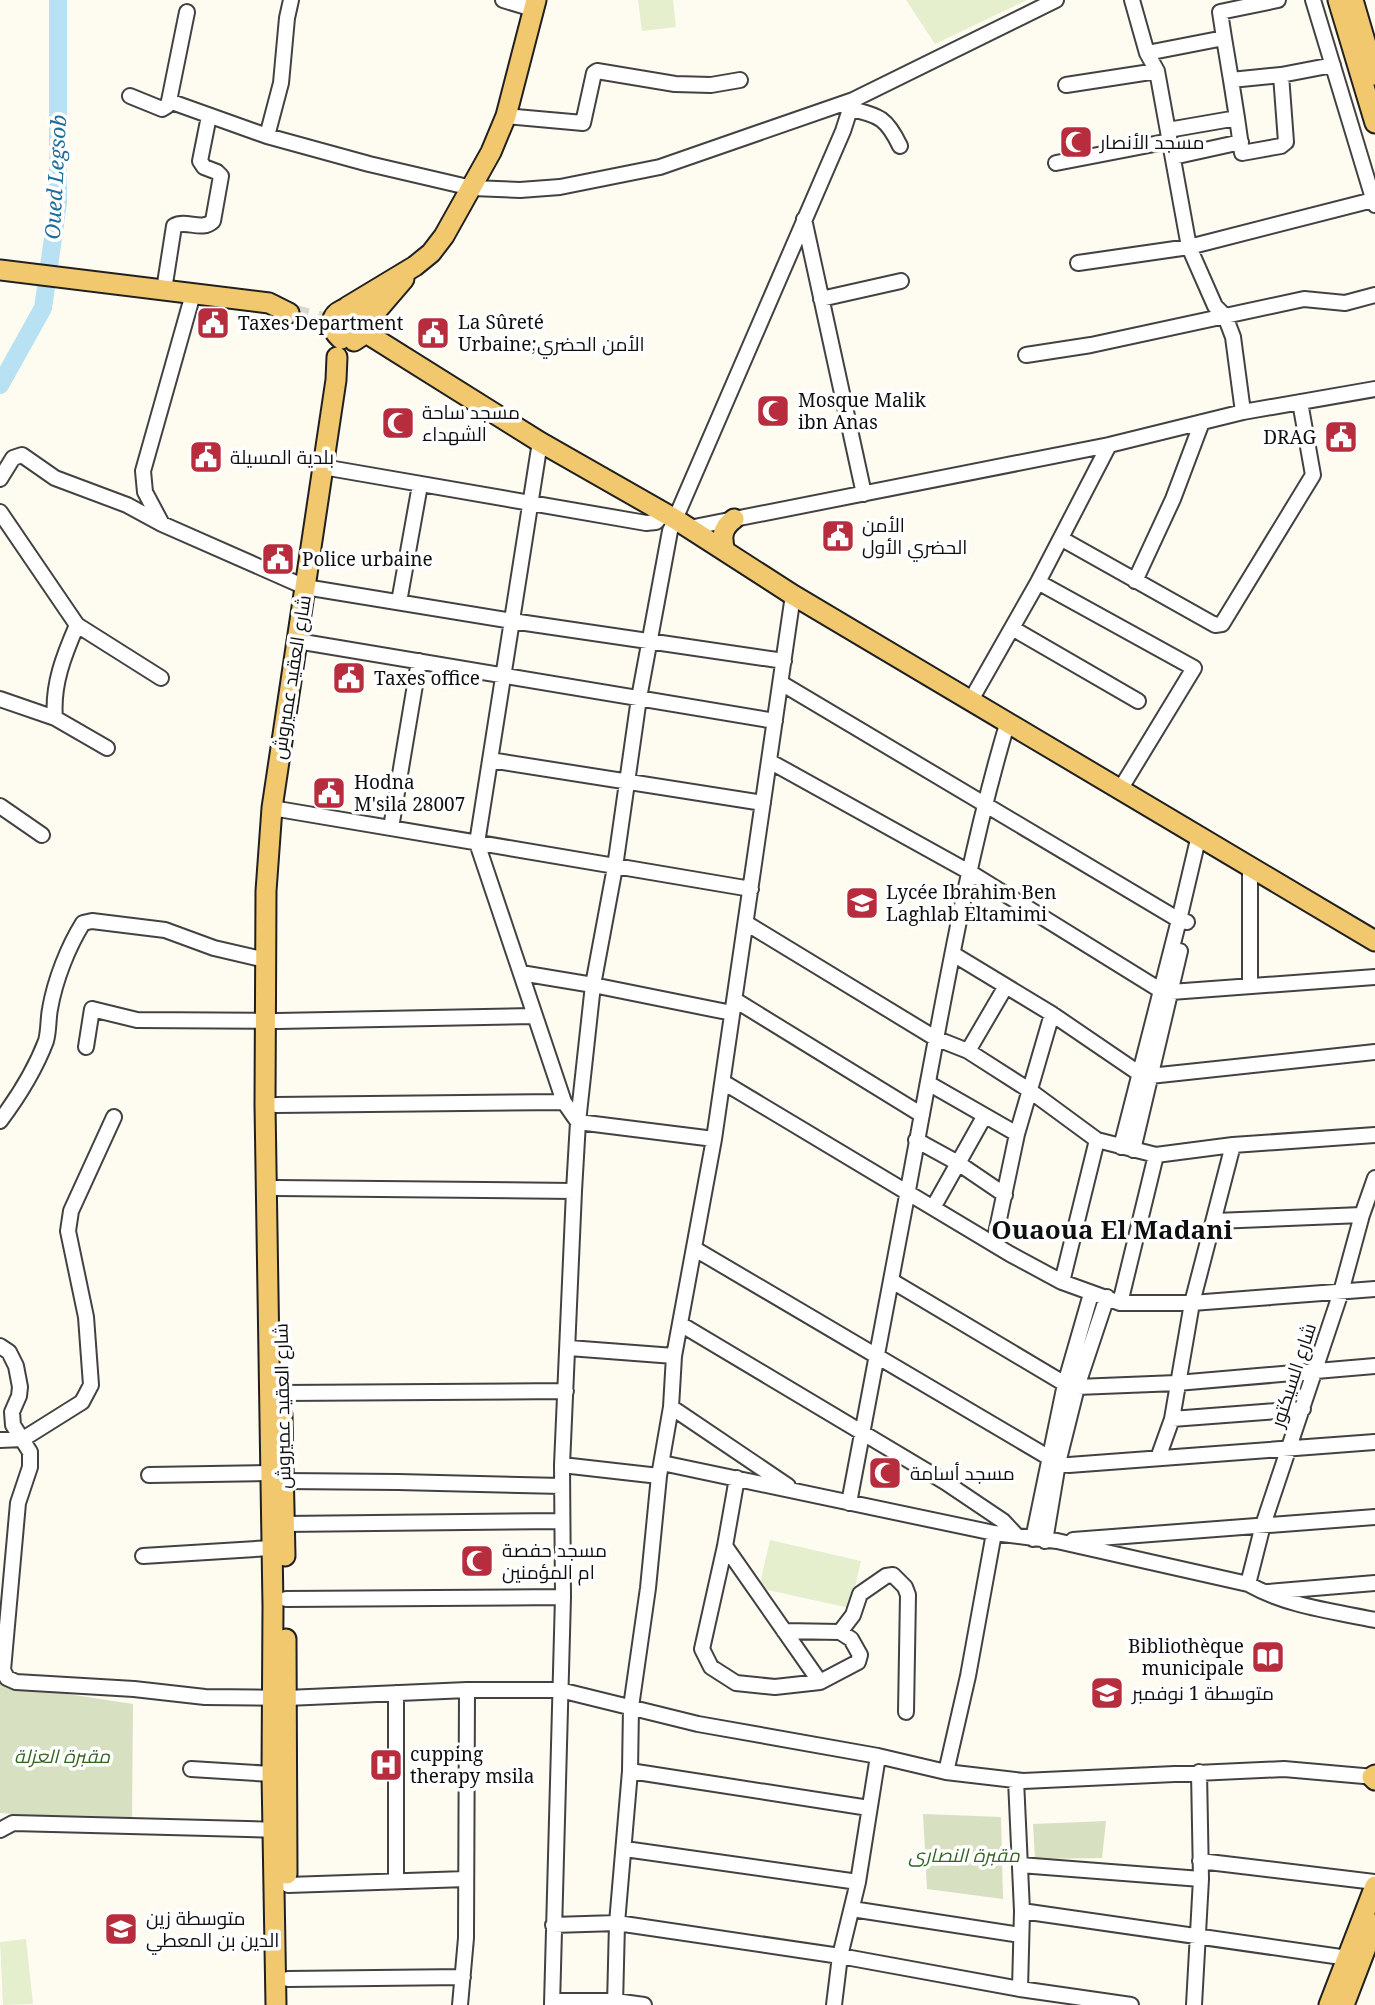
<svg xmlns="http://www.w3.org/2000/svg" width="1375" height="2005" font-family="'Noto Serif',Cairo,serif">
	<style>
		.cemetery { fill: #d8e0c2 }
		.pitch { fill: #e6efcd }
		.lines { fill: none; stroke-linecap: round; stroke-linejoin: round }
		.river { stroke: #b8e1f3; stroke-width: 18 }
		.major-tunnel { stroke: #dad8cf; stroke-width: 19; stroke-dasharray: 19 10; stroke-linecap: butt }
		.minor-casing { stroke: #424242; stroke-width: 18 }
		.major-casing { stroke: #202020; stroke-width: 23 }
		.minor { stroke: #fff; stroke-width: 14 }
		.major { stroke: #f2c86e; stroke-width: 19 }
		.labels { text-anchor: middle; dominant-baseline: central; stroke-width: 7; stroke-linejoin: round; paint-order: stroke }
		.poi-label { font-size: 19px; fill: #0f0f0f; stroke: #fff; text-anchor: start }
		.street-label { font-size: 19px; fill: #0f0f0f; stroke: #fff }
		.park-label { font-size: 19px; font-style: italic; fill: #346422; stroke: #fff }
		.water-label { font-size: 21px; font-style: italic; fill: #1d6d9b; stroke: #fff }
		.district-label { font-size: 26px; font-weight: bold; fill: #0f0f0f; stroke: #fff }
	</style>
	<rect width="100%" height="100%" fill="#fefbf1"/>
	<path class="cemetery" d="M 0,1680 L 28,1688 L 133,1704 L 132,1823 L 0,1813 Z
		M 923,1814 L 1001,1817 L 1003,1899 L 927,1889 Z
		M 1106,1821 L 1102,1858 L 1035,1859 L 1033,1824 Z"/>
	<path class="pitch" d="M 638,0 L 673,0 L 676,27 L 642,31 Z
		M 906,0 L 1027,0 L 935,44 Z
		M 770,1540 L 861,1561 L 850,1608 L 759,1588 Z
		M 26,1939 L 33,2004 L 3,2005 L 0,1942 Z"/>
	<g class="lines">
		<path class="river" d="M 0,385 L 43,308 L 58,203 L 58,0"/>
		<path class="major-tunnel" d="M 289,313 L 329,323"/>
		<defs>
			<path id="minor" d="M 503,0 L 533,9
				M 1132,0 L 1147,53 L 1157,71 L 1189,247 L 1215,306 L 1225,316 L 1233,337 L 1243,412
				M 1313,0 L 1375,205
				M 1224,38 L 1220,12 L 1278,0
				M 1147,53 L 1224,38 L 1231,80 L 1281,75 L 1333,65
				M 1066,85 L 1157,71
				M 130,96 L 162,109 L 167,106 L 169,101 L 267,136 L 369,164 L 472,188 L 520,190 L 560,187 L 660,167 L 853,100 L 1056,0
				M 169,101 L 187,12
				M 850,109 C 880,115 887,119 900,146
				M 506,116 L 583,123 L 594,73 L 597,71 L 675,84 L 711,85 L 740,80
				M 1237,118 L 1242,153 L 1281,146 L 1286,142 L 1281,75
				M 1168,130 L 1237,118 L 1231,80
				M 267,136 L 281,83 L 287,18 L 291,0
				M 1173,157 L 1241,142
				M 1056,163 L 1170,141
				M 804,219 L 864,494
				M 1078,263 L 1189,247 L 1373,200
				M 164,290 L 174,226 C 187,219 201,232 213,221 L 221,176 L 217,172 L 204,167 L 200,161 L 209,116
				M 193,294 L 143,471 L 145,492 L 162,524 L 305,587 L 512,621 L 784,661
				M 821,299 L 901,281
				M 1026,355 L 1091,345 L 1304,299 L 1345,303 L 1375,295
				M 540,442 L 477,843 L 564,1102
				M 323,467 L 646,523 L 656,522 L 664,513
				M 0,479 L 13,458 L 22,455 L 55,478 L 127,505 L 162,524
				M 0,512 L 77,625 L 161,678
				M 689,528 L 1109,445 L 1243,412 L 1375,389
				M 1062,539 L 1215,625 L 1222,624 L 1313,475 L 1300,402
				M 1135,581 L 1173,499 L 1202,422
				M 1038,582 L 1194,668 L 1121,788
				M 399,602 L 420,485
				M 77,625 C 64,655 52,685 55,718 L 107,748
				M 1012,628 L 1138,701
				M 297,641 L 775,721
				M 781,683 L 1179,920 L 1187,922
				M 0,699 L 55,718
				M 971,700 L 1038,582 L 1109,445
				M 490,760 L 763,803
				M 769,761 L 971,873 L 1160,990 L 1171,992 L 1375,977
				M 0,806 L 42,835
				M 272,808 L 751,889
				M 391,828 L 419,661
				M 1250,865 L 1250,986
				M 746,923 L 935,1038 L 968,1051 L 1029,1090 L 1097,1140
				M 953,954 L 1052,1014 L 1140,1074 L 1150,1076 L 1375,1052
				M 521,973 L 593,985 L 732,1013
				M 735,1000 L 922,1115
				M 86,1047 L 92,1009 L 137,1020 L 277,1021 L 533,1016
				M 968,1051 L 1006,986
				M 723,1082 L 1010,1254 L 1062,1282 L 1120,1303 L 1192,1303 L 1375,1289
				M 928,1083 L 1017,1134
				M 276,1105 L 564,1102 L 578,1122 L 714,1139
				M 0,1121 C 18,1097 35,1070 46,1041 C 49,1030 48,1019 50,1009 C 55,980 68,947 83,923 L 92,921 L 165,930 L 214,948 L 266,960
				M 916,1140 L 958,1163 L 1005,1195
				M 1121,1147 L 1179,920 L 1199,835
				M 1133,1150 L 1180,951
				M 1156,1155 L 1233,1145 L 1375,1135
				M 276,1188 L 574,1191
				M 934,1206 L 984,1117
				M 1215,1221 L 1362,1215
				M 994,1243 L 1017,1134 L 1052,1014
				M 695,1249 L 1058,1463 L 1069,1465 L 1375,1442
				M 892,1281 L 1065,1384 L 1077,1387 L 1177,1383 L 1375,1366
				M 1062,1282 L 1097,1140 L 1156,1155 L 1120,1303
				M 682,1325 L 945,1482 L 1003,1521 L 1017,1536
				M 0,1346 L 9,1352 L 16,1366 L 20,1387 L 19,1396 L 12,1412 L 13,1425 L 30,1452 L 30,1467 L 18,1503 L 3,1670 L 7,1678 L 16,1682 L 134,1689 L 205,1697 L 287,1698 L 467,1690 L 560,1690 L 698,1724 L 878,1756 L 946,1772 L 1023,1781 L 1284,1769 L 1375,1777
				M 569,1348 L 674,1356
				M 282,1393 L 566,1391
				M 671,1407 L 788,1486
				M 1172,1419 L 1303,1409
				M 0,1440 L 23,1439 L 82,1402 L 91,1385 L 86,1317 L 68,1231 L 71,1211 L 114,1117
				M 1158,1458 L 1172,1419 L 1192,1303 L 1233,1145
				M 662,1463 L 994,1533 L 1057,1541 L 1248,1584 C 1287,1606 1332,1611 1375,1620
				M 562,1465 L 659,1476
				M 149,1475 L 270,1473
				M 284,1481 L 398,1482 L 562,1486
				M 849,1503 C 874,1365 902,1226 927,1087 C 950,965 972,841 1008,721
				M 284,1524 L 561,1521
				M 1033,1539 L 1065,1384 L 1091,1294
				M 1073,1540 L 1375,1517
				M 1045,1541 L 1058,1463 L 1077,1387 L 1107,1297
				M 725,1546 L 820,1682 L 775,1687 L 736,1683 L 711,1667 L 702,1649 L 725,1546 L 737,1478
				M 143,1556 L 271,1548
				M 1248,1584 L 1263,1525 L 1341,1292 L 1362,1215 L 1375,1178
				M 1268,1592 L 1375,1583
				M 286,1599 L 563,1597
				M 784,1631 L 840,1632 L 851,1639 L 860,1655 L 858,1662 L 820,1682
				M 840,1632 L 853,1615 L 860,1594 L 886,1576 L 893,1575 L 905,1587 L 908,1595 L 906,1712
				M 396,1693 L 396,1881
				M 191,1769 L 272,1774
				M 630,1771 L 869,1808
				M 946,1772 L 968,1676 L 994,1533
				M 1016,1780 L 1022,1911 L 1020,1989
				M 0,1830 L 13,1823 L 282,1830
				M 625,1849 L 858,1882
				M 1200,1861 L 1375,1882
				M 1020,1865 L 1201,1879
				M 288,1885 L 466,1879
				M 852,1909 L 1020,1935
				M 1022,1911 L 1348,1958
				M 553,1925 L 617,1923 L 840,1956 L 1020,1989 L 1131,2005
				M 288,1979 L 463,1977
				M 552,2001 L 615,2001 L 644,2005
				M 460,2005 L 466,1938 L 467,1690
				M 552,2005 L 563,1597 L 562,1465 L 574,1191 L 578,1122 L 593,985 L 615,867 L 639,698 L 670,531 L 843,131 L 853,100
				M 615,2005 L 617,1923 L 630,1771 L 631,1707 L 648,1588 L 659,1476 L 671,1407 L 674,1356 L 714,1139 L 793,595
				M 834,2005 L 840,1956 L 858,1882 L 878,1756
				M 1194,2005 L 1201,1879 L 1199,1772"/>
			<path id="major" d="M 1338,0 L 1375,123
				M 1353,0 L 1375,75
				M 0,270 L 269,303 L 289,313
				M 347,307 L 415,266 L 431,253 L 444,236 L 491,152 L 506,116 L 536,0
				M 368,321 L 404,279
				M 366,333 L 540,442 L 675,519 L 793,595 L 1375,941
				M 341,339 C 307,308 382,290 366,333 L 354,341
				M 725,551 C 721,537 722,528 734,519
				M 282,1415 L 285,1556
				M 286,1639 L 287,1874
				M 1375,1775 L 1372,1777 L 1375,1780
				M 276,2005 L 272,1774 L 273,1606 L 265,1105 L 266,891 L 272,808 L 336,380 L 337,357
				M 1329,2005 L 1375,1886
				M 1344,2005 L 1375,1924"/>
		</defs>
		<use href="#minor" class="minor-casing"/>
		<use href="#major" class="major-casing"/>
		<use href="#minor" class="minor"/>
		<use href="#major" class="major"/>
	</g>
	<defs>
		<symbol id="mosque-square" viewBox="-11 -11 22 22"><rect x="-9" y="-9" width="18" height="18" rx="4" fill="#b82d3d" stroke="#fff"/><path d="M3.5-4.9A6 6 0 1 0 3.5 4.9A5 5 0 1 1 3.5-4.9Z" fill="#fff"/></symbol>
		<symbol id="civic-square" viewBox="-11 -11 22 22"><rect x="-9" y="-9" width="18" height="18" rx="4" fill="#b82d3d" stroke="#fff"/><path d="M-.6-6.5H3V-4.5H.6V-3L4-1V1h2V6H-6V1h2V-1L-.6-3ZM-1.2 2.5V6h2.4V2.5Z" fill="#fff"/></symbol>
		<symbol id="school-square" viewBox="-11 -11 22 22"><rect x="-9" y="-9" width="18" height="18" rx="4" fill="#b82d3d" stroke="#fff"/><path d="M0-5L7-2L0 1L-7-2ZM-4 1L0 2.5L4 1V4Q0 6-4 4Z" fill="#fff"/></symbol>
		<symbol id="library-square" viewBox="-11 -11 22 22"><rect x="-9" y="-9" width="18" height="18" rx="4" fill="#b82d3d" stroke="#fff"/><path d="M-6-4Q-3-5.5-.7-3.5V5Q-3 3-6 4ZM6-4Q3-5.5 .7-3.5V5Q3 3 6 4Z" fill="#fff"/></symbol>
		<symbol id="hospital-square" viewBox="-11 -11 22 22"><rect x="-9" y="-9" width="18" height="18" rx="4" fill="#b82d3d" stroke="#fff"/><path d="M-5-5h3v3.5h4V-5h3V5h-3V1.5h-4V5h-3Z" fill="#fff"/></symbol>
	</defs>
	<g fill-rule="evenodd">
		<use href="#mosque-square" x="1057" y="123" width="38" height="38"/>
		<use href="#civic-square" x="194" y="304" width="38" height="38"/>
		<use href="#civic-square" x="414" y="314" width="38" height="38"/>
		<use href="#mosque-square" x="754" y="392" width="38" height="38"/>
		<use href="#mosque-square" x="379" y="404" width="38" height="38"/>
		<use href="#civic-square" x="1322" y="418" width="38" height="38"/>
		<use href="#civic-square" x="187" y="438" width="38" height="38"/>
		<use href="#civic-square" x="819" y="517" width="38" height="38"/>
		<use href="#civic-square" x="259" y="540" width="38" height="38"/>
		<use href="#civic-square" x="330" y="659" width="38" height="38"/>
		<use href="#civic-square" x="310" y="774" width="38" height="38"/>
		<use href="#school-square" x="843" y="884" width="38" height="38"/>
		<use href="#mosque-square" x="866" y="1454" width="38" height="38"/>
		<use href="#mosque-square" x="458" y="1542" width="38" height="38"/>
		<use href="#library-square" x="1249" y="1638" width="38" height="38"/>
		<use href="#school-square" x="1088" y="1674" width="38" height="38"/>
		<use href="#hospital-square" x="367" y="1746" width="38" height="38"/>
		<use href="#school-square" x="102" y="1910" width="38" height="38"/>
	</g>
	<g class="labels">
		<g class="poi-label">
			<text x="1100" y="142">مسجد الأنصار</text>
			<text x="458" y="322">La Sûreté<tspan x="458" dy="22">Urbaine;الأمن الحضري</tspan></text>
			<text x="238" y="323">Taxes Department</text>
			<text x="798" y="400">Mosque Malik<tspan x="798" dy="22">ibn Anas</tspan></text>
			<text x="422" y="412">مسجد ساحة<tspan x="422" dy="22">الشهداء</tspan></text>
			<text x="1316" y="437" text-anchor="end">DRAG</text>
			<text x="230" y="457">بلدية المسيلة</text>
			<text x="862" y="525">الأمن<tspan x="862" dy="22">الحضري الأول</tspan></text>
			<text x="302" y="559">Police urbaine</text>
			<text x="374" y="678">Taxes office</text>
			<text x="354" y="782">Hodna<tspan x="354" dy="22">M'sila 28007</tspan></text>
			<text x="886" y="892">Lycée Ibrahim Ben<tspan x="886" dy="22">Laghlab Eltamimi</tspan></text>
			<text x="910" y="1473">مسجد أسامة</text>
			<text x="502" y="1550">مسجد حفصة<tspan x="502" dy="22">ام المؤمنين</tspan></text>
			<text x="1244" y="1646" text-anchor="end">Bibliothèque<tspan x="1244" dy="22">municipale</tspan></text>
			<text x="1132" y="1693">متوسطة 1 نوفمبر</text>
			<text x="410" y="1754">cupping<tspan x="410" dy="22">therapy msila</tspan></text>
			<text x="146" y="1918">متوسطة زين<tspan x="146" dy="22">الدين بن المعطي</tspan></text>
		</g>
		<g class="street-label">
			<text transform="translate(291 677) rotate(-81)">شارع العقيد عميروش</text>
			<text transform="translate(1293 1375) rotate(-72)">شارع السيكتور</text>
			<text transform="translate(282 1406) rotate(-91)">شارع العقيد عميروش</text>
		</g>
		<g class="park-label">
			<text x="62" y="1756">مقبرة العزلة</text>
			<text x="964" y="1855">مقبرة النصارى</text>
		</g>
		<g class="water-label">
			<text transform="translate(55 177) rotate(-87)">Oued Legsob</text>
		</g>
		<g class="district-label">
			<text x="1112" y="1229">Ouaoua El Madani</text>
		</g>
	</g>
</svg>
